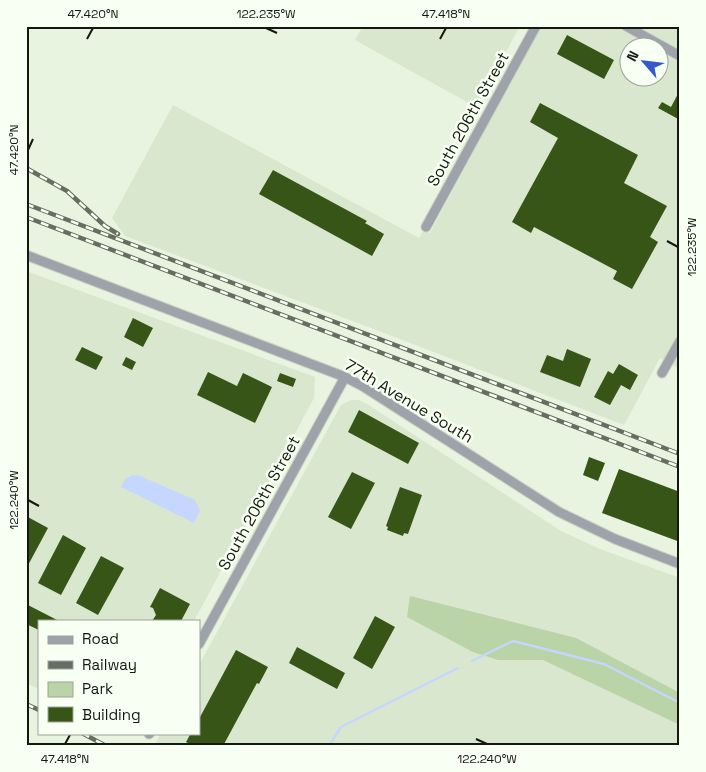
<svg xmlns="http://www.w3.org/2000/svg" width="706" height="772" font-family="'Space Grotesk',sans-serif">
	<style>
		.built { fill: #d8e7cd; fill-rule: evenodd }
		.green { fill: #bad3a7 }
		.water { fill: #c5d7fe }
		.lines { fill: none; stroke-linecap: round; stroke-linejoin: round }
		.stream { stroke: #c5d7fe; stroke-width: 2.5 }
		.building { fill: #365516 }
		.street-casing { stroke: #c6d1be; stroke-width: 11 }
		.street { stroke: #9ea2aa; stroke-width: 9 }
		.rail-casing { stroke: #676e61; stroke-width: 4.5 }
		.rail { stroke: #f8fff3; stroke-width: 2.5; stroke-dasharray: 8; stroke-linecap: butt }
		.ticks { fill: none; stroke: #141811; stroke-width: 2 }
		.labels { text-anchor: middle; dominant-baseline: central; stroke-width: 5; stroke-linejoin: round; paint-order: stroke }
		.street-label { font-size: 16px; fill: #141811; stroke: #f8fff3 }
		.neatline { fill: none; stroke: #141811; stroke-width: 2 }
		.ticks-label { font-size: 12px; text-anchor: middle; fill: #141811 }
	</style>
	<rect width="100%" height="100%" fill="#e8f4df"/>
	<path class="built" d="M 363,26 L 520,26 L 476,107 L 355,40 Z
		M 541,26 L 680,26 L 680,369 L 660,358 L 624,425 L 371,328 L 125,236 L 112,218 L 173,105 L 419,238 L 424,230 L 430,233 ZM 628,48 L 658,48 L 658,78 L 628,78 Z
		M 26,271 L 315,377 L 314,398 L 194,621 L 39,621 L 39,689 L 26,683 Z
		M 351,400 L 359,400 L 367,404 L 561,531 L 600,549 L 680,578 L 680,746 L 154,746 L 161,733 L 199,733 L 199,665 L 341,405 Z"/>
	<path class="green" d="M 410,596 L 576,638 L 680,693 L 680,725 L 543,660 L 498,660 L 473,652 L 407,617 Z"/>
	<path class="water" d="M 133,475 L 140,476 L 195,500 L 200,511 L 194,523 L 121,487 L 125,479 Z"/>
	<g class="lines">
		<path class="stream" d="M 472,661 L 513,641 L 604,664 L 680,703
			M 329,746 L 341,727 L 458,668"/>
	</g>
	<path class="building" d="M 567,35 L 614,60 L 604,79 L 557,54 Z
		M 680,90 L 680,120 L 658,108 L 662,102 L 671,107 Z
		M 540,103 L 638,155 L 624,183 L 667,206 L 650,237 L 658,242 L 632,289 L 613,279 L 617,271 L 534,227 L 531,233 L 512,222 L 558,138 L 530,122 Z
		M 273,170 L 367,221 L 365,223 L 384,234 L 372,256 L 259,194 Z
		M 133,318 L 153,328 L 143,347 L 124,337 Z
		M 82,347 L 103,357 L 96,370 L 75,360 Z
		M 567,349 L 591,359 L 580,387 L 540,372 L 547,355 L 563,361 Z
		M 126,357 L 136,362 L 132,370 L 122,365 Z
		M 619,364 L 638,375 L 630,390 L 621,385 L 610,405 L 594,397 L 608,371 L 613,374 Z
		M 208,372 L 237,386 L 243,373 L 272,387 L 255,423 L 197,395 Z
		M 280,373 L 296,379 L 293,387 L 277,381 Z
		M 359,410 L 419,443 L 408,464 L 348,432 Z
		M 589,457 L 605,463 L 598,481 L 583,475 Z
		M 619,469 L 680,492 L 680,542 L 602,513 Z
		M 352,472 L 375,483 L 351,529 L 328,517 Z
		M 400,487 L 422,495 L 408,534 L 404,533 L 403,536 L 387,530 L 388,527 L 386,526 Z
		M 26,516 L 48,528 L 26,569 Z
		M 63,535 L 86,548 L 61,595 L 38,583 Z
		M 101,556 L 124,568 L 98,615 L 76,603 Z
		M 160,588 L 190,604 L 181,621 L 152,621 L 156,615 L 153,608 L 150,607 Z
		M 26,604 L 59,621 L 39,621 L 39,630 L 26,624 Z
		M 375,616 L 395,627 L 372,669 L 353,658 Z
		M 297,647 L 345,673 L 337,689 L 289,663 Z
		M 236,650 L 268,667 L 259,684 L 257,683 L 223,746 L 194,746 L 186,742 L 191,733 L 199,733 L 199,719 Z"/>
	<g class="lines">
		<defs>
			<path id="street" d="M 626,26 L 680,56
				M 426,227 L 536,26
				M 26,255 L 345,377 L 364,387 L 559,512 L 615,539 L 680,564
				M 662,373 L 680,341
				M 199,644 L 345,377
				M 149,734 L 150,733"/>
		</defs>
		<use href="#street" class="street-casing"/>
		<use href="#street" class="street"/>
		<defs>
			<path id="rail" d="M 26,168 L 67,191 L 105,226 L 118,234
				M 26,204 L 680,454
				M 26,217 L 680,467
				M 26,704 L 39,710
				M 82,733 L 106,746"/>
		</defs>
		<use href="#rail" class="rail-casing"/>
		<use href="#rail" class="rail"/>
	</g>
	<path class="ticks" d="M 266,28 L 277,33M 87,39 L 93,28M 440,39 L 446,28M 28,150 L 33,139M 667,241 L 678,247M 28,500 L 39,506M 476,739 L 487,744M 65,744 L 71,733"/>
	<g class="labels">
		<g class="street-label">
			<text transform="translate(468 119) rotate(-61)">South 206th Street</text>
			<text transform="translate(409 401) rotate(31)">77th Avenue South</text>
			<text transform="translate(259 503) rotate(-61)">South 206th Street</text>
		</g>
	</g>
	<rect width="706" height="772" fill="none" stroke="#f8fff3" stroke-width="55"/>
	<rect x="38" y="620" width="162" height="115" fill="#f8fff3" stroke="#9da399"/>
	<rect x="48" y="636" width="25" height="8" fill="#9ea2aa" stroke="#9da399"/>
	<text x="82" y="644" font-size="15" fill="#141811">Road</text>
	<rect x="48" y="661" width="25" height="8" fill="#676e61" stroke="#9da399"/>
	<text x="82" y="670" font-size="15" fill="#141811">Railway</text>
	<rect x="48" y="682" width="25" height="15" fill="#bad3a7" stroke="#9da399"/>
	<text x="82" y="694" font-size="15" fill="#141811">Park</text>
	<rect x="48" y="707" width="25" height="15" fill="#365516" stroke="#9da399"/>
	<text x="82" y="720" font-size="15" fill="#141811">Building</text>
	<g transform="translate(644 62) rotate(298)"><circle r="24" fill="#f8fff3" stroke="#9da399"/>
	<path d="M0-4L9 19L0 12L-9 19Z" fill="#3659ca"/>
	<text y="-8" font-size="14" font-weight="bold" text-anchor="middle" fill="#141811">N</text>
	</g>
	<rect x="28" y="28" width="650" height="716" class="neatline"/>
	<g class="ticks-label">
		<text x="93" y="18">47.420°N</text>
		<text x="266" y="18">122.235°W</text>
		<text x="446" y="18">47.418°N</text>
		<text transform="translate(14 150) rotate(-90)" y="4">47.420°N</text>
		<text transform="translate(692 247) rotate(-90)" y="4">122.235°W</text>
		<text transform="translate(14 500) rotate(-90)" y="4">122.240°W</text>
		<text x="65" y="763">47.418°N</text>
		<text x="487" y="763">122.240°W</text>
	</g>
</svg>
